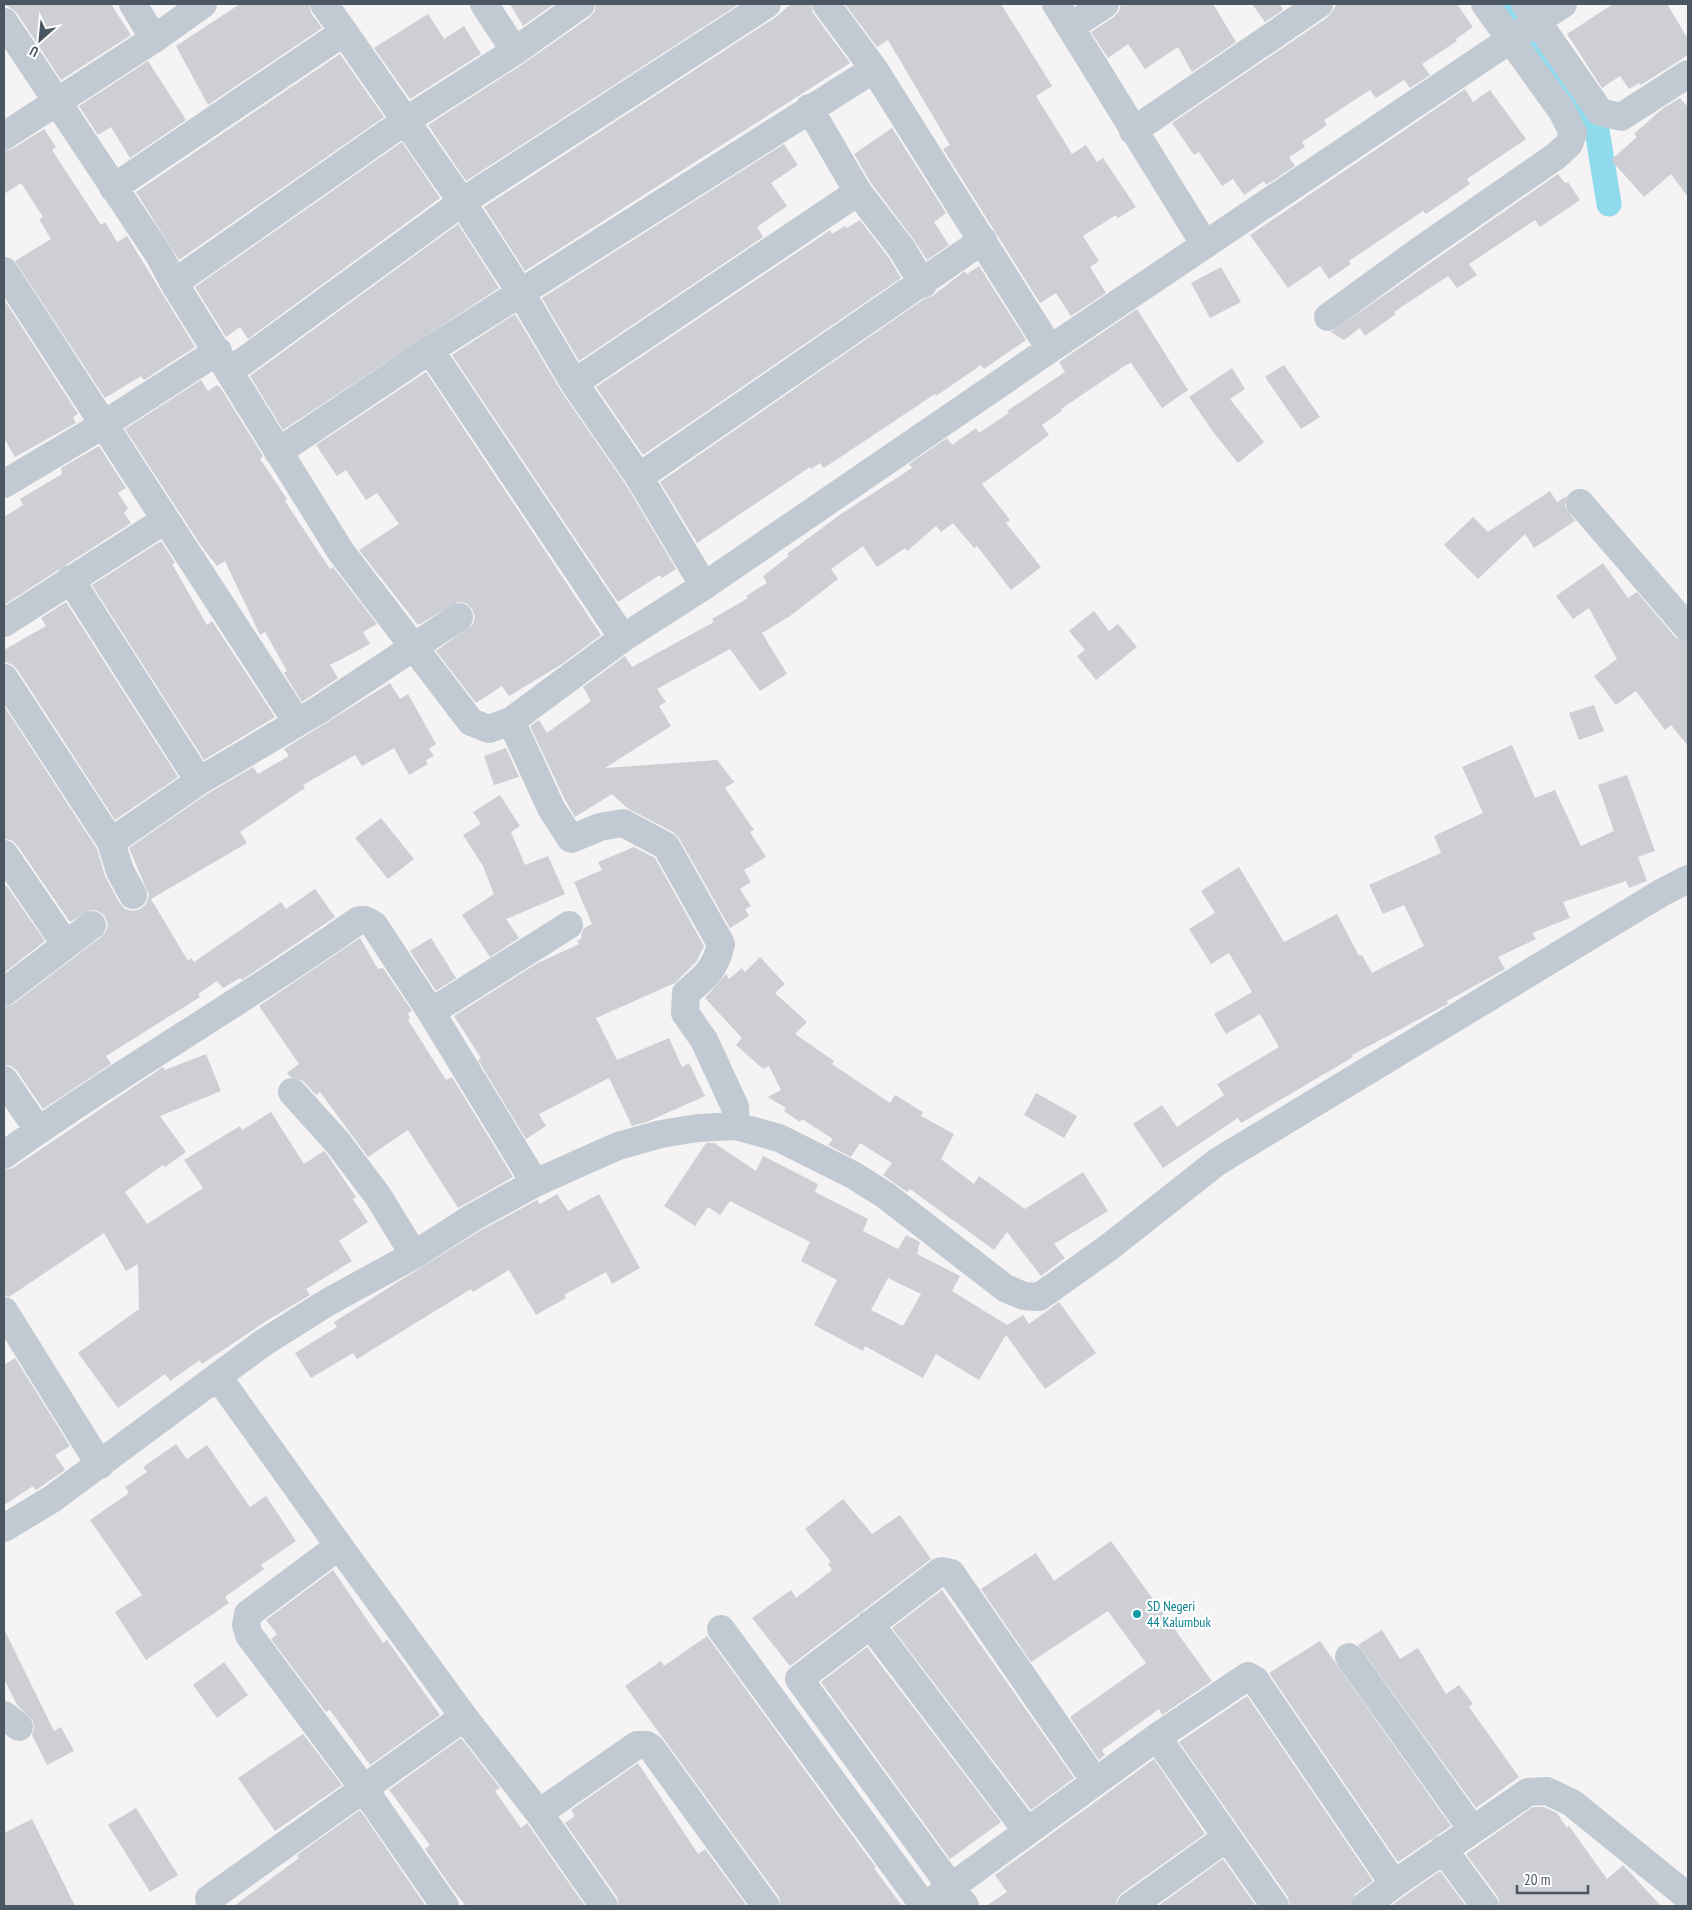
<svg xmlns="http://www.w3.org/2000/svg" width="1692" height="1910" font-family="'PT Sans Narrow',sans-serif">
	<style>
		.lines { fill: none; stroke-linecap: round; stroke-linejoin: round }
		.canal { stroke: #90daee; stroke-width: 25 }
		.building { fill: #cdcfd5; fill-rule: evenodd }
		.minor { stroke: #c1cad2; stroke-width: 28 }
		.culture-dot { fill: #0f9aa8; stroke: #fff; stroke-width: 2 }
		.labels { text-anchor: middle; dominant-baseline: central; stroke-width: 4.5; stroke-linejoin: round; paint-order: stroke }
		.culture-label { font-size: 14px; fill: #0d838f; stroke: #fff; text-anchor: start }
	</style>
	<rect width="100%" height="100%" fill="#f5f3f3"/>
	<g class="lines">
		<path class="canal" d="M 1504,4 L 1597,130 L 1609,204"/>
	</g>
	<path class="building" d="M 5,4 L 111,4 L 131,35 L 61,80 L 17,13 Z
		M 240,4 L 309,4 L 311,13 L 322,28 L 208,105 L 176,46 Z
		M 510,4 L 554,4 L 523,26 Z
		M 596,4 L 739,4 L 466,181 L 428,125 L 523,64 L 590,17 L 595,11 Z
		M 791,4 L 811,4 L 813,13 L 850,63 L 525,271 L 484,207 L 776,17 Z
		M 845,4 L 1001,4 L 1052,86 L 1036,96 L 1072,154 L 1086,145 L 1097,162 L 1103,158 L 1136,207 L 1118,218 L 1116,215 L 1083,236 L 1099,261 L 1090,267 L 1106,293 L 1071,316 L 1056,293 L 1040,303 L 943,149 L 950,145 L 888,40 L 877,47 Z
		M 1121,4 L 1213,4 L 1236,42 L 1192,72 L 1178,47 L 1145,69 L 1128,44 L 1108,58 L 1091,32 L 1114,17 L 1119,11 Z
		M 1252,4 L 1280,4 L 1283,10 L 1265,22 Z
		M 1337,4 L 1457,4 L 1473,27 L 1456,39 L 1457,41 L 1422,64 L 1430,75 L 1410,88 L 1404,80 L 1376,98 L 1370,90 L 1324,120 L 1327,125 L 1302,142 L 1305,147 L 1289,157 L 1295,166 L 1266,185 L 1264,181 L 1244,195 L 1233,179 L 1222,186 L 1199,152 L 1194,155 L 1172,123 L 1328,17 Z
		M 1613,4 L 1667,4 L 1688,39 L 1688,55 L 1641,85 L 1639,83 L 1629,89 L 1620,76 L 1602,88 L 1567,34 Z
		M 428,14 L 444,39 L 464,26 L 481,54 L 410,99 L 374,48 Z
		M 340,54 L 384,117 L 179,260 L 136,192 Z
		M 148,61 L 186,120 L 130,158 L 111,127 L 98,135 L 79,106 Z
		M 1465,89 L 1473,102 L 1490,90 L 1526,139 L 1467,179 L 1470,184 L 1426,214 L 1423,211 L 1349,261 L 1351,264 L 1329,279 L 1320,266 L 1288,288 L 1250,235 Z
		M 1680,98 L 1688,107 L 1688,197 L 1671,174 L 1644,197 L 1611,160 L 1637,137 L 1634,134 L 1662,109 Z
		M 892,128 L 946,213 L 934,222 L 949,245 L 927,260 L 914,240 L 871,183 L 854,154 Z
		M 44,129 L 56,147 L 52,150 L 101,225 L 105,222 L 117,242 L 127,236 L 195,347 L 144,380 L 141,376 L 105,398 L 15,261 L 51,239 L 39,219 L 43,217 L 21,183 L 4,194 L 4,151 L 12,149 Z
		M 402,142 L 440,198 L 248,339 L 240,327 L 226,337 L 195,287 Z
		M 784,144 L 798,165 L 771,183 L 787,206 L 757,227 L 763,237 L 579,361 L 542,298 Z
		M 1558,174 L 1565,183 L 1568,182 L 1580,200 L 1540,227 L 1535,220 L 1469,264 L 1477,275 L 1457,288 L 1448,276 L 1394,312 L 1396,314 L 1365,336 L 1360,328 L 1344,340 L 1331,332 Z
		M 860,220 L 889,258 L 901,278 L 643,455 L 596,387 L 820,237 L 830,230 L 832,234 L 845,226 L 847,228 Z
		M 458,224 L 499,288 L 283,430 L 250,376 Z
		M 979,266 L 1026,340 L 984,369 L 981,365 L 936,396 L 935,394 L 824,468 L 820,463 L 811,469 L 810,467 L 697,543 L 660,482 L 924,299 L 931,297 L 965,271 L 967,274 Z
		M 1221,267 L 1241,302 L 1210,318 L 1191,283 Z
		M 5,301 L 78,414 L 73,417 L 76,423 L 15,457 L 4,438 Z
		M 1137,309 L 1188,390 L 1162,408 L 1131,363 L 1126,365 L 1061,409 L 1062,411 L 1042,425 L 1049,435 L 982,484 L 1010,520 L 1006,523 L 1041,567 L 1011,590 L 977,546 L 974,548 L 953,523 L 941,532 L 936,526 L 907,551 L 905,548 L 877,567 L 863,546 L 831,569 L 838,579 L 790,616 L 762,633 L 787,674 L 760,691 L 730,649 L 657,689 L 666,702 L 659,706 L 671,726 L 605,768 L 717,760 L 734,782 L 725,788 L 754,830 L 750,832 L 766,857 L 744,870 L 751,882 L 740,889 L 751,906 L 745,909 L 749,916 L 730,928 L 679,838 L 673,832 L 627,808 L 612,794 L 575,817 L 565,800 L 530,726 L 539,720 L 547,733 L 591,701 L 583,687 L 625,656 L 632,667 L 714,622 L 712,619 L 748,598 L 746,596 L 767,583 L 763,576 L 789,556 L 787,554 L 841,514 L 912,468 L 909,464 L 947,438 L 952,445 L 976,428 L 979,433 L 1009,413 L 1007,411 L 1065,372 L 1059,362 Z
		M 515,314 L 561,391 L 626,485 L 676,569 L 662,578 L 660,575 L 618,602 L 452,355 Z
		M 1284,365 L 1320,417 L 1301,429 L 1265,377 Z
		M 1232,368 L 1245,389 L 1230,399 L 1264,442 L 1238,463 L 1214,433 L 1189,397 Z
		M 426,372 L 601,635 L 562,664 L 509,696 L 502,686 L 476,703 L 436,651 L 473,624 L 475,617 L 472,609 L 466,603 L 458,602 L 418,625 L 359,550 L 399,524 L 377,493 L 366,500 L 346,470 L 337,476 L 316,445 Z
		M 201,380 L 208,391 L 217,385 L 220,387 L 263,456 L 260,459 L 287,499 L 285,501 L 330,569 L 333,567 L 377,624 L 363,632 L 370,644 L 330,665 L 338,678 L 302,702 L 284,673 L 287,671 L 265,632 L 260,635 L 225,561 L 217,566 L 202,547 L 125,429 Z
		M 99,446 L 126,488 L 118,493 L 128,508 L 124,513 L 131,523 L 4,605 L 4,517 L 23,505 L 20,499 L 62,474 L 61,468 Z
		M 1550,491 L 1557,502 L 1567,496 L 1565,506 L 1575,521 L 1534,548 L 1525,534 L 1478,579 L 1444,545 L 1473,517 L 1488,532 Z
		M 161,541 L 175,563 L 172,564 L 207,625 L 212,621 L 275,717 L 204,760 L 92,585 Z
		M 1603,563 L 1628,598 L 1637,592 L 1676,638 L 1688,643 L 1688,746 L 1671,725 L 1665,730 L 1636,691 L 1616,705 L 1594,676 L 1617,659 L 1589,608 L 1573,619 L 1556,596 Z
		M 66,602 L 178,777 L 115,820 L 17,669 L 11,664 L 4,662 L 4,650 L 46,626 L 41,618 Z
		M 1094,611 L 1109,631 L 1118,624 L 1137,647 L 1096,680 L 1077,656 L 1085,650 L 1069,631 Z
		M 390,683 L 400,699 L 408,694 L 436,744 L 429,749 L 434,756 L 426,760 L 428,764 L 409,775 L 394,748 L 362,766 L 355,755 L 303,785 L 305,788 L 240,832 L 247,843 L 151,899 L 188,961 L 191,958 L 194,962 L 281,902 L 286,909 L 315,889 L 335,917 L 242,980 L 240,978 L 223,988 L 217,981 L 198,994 L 200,997 L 106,1056 L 111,1064 L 43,1109 L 17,1071 L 11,1066 L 4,1065 L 4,1007 L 13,1004 L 101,937 L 106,931 L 108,924 L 104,915 L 98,911 L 91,910 L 70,922 L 17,845 L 11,840 L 4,839 L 4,706 L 97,849 L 105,876 L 119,902 L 125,909 L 133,911 L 140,909 L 146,904 L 149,895 L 129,848 L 207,794 L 253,767 L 258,774 L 289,756 L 284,749 Z
		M 1594,705 L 1604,731 L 1579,740 L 1569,713 Z
		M 1512,745 L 1535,798 L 1555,790 L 1581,846 L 1614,831 L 1598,785 L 1627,775 L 1655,851 L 1638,857 L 1647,881 L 1629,888 L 1626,881 L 1563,902 L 1570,918 L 1532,933 L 1536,939 L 1498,957 L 1505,969 L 1447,1001 L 1448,1004 L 1440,1008 L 1352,1055 L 1353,1057 L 1241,1123 L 1238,1118 L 1163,1168 L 1133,1124 L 1162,1105 L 1177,1127 L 1224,1095 L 1217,1084 L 1279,1047 L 1260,1014 L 1226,1034 L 1214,1014 L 1252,992 L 1229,953 L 1211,964 L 1189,929 L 1215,913 L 1201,891 L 1239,867 L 1284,942 L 1337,914 L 1359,956 L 1362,955 L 1372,973 L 1424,946 L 1404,905 L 1383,914 L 1369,885 L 1441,853 L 1434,836 L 1483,813 L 1462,767 Z
		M 506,748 L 519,777 L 494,785 L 484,756 Z
		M 500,795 L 520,826 L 511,832 L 525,865 L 548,856 L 565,894 L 506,919 L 519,938 L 490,957 L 462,915 L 494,894 L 483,866 L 463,835 L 481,824 L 473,812 Z
		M 381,818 L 414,859 L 388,879 L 355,838 Z
		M 634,847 L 655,858 L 704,946 L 696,962 L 675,983 L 596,1018 L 617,1060 L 669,1038 L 682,1067 L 689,1063 L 705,1096 L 649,1121 L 632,1126 L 609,1078 L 539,1114 L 546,1126 L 526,1139 L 478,1060 L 481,1058 L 454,1016 L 536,964 L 579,944 L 577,941 L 582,938 L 581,935 L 584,928 L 592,924 L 574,882 L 602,870 L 598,862 Z
		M 6,885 L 45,941 L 4,973 L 4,887 Z
		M 360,938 L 378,969 L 383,968 L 412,1011 L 408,1013 L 410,1018 L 408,1020 L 446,1080 L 452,1077 L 513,1177 L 458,1208 L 408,1130 L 368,1157 L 320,1092 L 316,1095 L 303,1081 L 291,1077 L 287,1073 L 299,1064 L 259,1006 Z
		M 431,938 L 456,978 L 436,991 L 410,951 Z
		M 760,957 L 785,984 L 775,993 L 807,1022 L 795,1034 L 834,1061 L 832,1064 L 890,1103 L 895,1095 L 923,1112 L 921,1116 L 954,1134 L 941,1159 L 974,1184 L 979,1176 L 1025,1209 L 1083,1172 L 1108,1211 L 1054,1244 L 1065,1258 L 1041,1276 L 1007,1232 L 994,1250 L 910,1189 L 907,1192 L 883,1175 L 892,1163 L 860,1143 L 851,1157 L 828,1145 L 833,1139 L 802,1119 L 800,1122 L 784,1111 L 786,1108 L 768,1097 L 781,1090 L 769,1066 L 763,1069 L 736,1045 L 742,1038 L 705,998 L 726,974 L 729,979 L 742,968 L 745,972 Z
		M 206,1054 L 221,1091 L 160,1116 L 186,1152 L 165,1167 L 163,1165 L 125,1192 L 147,1224 L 203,1188 L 184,1160 L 240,1126 L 242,1130 L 271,1112 L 304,1164 L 324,1151 L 326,1153 L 356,1197 L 353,1199 L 368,1222 L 339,1241 L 352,1261 L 306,1289 L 310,1295 L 268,1320 L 202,1364 L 200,1360 L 170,1381 L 165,1374 L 118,1408 L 78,1353 L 139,1309 L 138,1264 L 126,1271 L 104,1233 L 9,1297 L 4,1295 L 4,1170 L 13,1168 L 163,1067 L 165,1070 Z
		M 1036,1093 L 1077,1116 L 1064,1138 L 1024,1115 Z
		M 706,1143 L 714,1143 L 756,1171 L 763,1156 L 818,1184 L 815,1192 L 868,1219 L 863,1231 L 898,1249 L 906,1235 L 920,1242 L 917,1254 L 960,1276 L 952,1291 L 1007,1325 L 1023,1315 L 1029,1324 L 1059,1302 L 1096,1353 L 1045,1389 L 1006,1335 L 979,1380 L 936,1354 L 923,1378 L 865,1346 L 863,1351 L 814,1325 L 837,1280 L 801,1261 L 810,1242 L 730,1201 L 720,1215 L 708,1207 L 695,1226 L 664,1206 ZM 888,1278 L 921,1294 L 903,1326 L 871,1310 Z
		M 557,1194 L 568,1211 L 599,1194 L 640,1268 L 612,1284 L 606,1272 L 564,1295 L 566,1298 L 536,1315 L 509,1270 L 473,1292 L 471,1289 L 357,1359 L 353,1353 L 311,1378 L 295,1353 L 337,1327 L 334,1322 L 478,1232 L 537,1200 L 540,1204 Z
		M 15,1358 L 70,1446 L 55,1455 L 65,1470 L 36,1490 L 33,1486 L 4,1505 L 4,1365 Z
		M 176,1444 L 187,1459 L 207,1445 L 250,1507 L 266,1496 L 296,1541 L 261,1565 L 264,1569 L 225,1597 L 229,1603 L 146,1660 L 115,1612 L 142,1595 L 90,1520 L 129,1493 L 125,1487 L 147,1472 L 143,1467 Z
		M 843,1499 L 872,1534 L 900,1515 L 931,1559 L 790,1666 L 752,1618 L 791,1590 L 796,1598 L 832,1570 L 828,1564 L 831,1562 L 805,1529 Z
		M 1111,1541 L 1212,1681 L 1162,1715 L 1159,1709 L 1102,1750 L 1105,1755 L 1099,1760 L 1070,1717 L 1146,1663 L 1108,1611 L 1031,1662 L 981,1589 L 1036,1553 L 1054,1581 Z
		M 333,1570 L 383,1643 L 387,1640 L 440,1715 L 370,1765 L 330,1710 L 326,1712 L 271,1639 L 277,1634 L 266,1620 Z
		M 942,1590 L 1074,1778 L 1031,1810 L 892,1628 Z
		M 4,1629 L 54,1731 L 61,1727 L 74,1751 L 47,1765 L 32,1735 L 34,1729 L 33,1721 L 17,1705 L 4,1679 Z
		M 1382,1630 L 1400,1659 L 1418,1648 L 1446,1694 L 1459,1685 L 1473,1704 L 1469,1707 L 1519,1777 L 1476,1808 L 1358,1645 Z
		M 707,1636 L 868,1857 L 876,1867 L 874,1868 L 902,1906 L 781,1906 L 779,1897 L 625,1686 L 661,1661 L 664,1666 Z
		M 1320,1641 L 1451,1826 L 1398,1862 L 1269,1673 Z
		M 867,1647 L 1001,1822 L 950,1859 L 821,1682 Z
		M 224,1662 L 248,1695 L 217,1718 L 193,1685 Z
		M 1247,1696 L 1373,1881 L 1355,1894 L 1350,1906 L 1290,1906 L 1288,1897 L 1179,1742 Z
		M 303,1734 L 342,1785 L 275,1831 L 238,1778 Z
		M 461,1738 L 500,1788 L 495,1791 L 521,1828 L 527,1823 L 585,1906 L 466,1906 L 451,1887 L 425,1849 L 430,1845 L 389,1790 Z
		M 1154,1759 L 1205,1834 L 1122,1893 L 1117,1899 L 1116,1906 L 986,1906 L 1007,1892 L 995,1875 Z
		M 638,1763 L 698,1854 L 705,1849 L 747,1906 L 619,1906 L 617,1897 L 565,1823 L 575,1816 L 571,1810 Z
		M 1533,1807 L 1544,1807 L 1557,1813 L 1567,1828 L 1569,1826 L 1607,1879 L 1623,1865 L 1661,1906 L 1500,1906 L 1498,1897 L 1466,1854 Z
		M 136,1808 L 178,1875 L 150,1892 L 108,1825 Z
		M 360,1810 L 425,1905 L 234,1906 L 299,1858 L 297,1855 Z
		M 32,1819 L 75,1906 L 4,1906 L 4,1833 Z
		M 1223,1859 L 1256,1906 L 1158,1906 Z
		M 1440,1871 L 1466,1906 L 1391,1906 L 1403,1897 Z"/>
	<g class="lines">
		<path class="minor" d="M 133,4 L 154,39
			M 826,4 L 874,69 L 1050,349
			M 1056,4 L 1205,245
			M 1525,4 L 1600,112 L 1621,117 L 1688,74
			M 4,22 L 159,255 L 174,283 L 341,552 L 471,722 L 489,729 L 511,721 L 623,638 L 704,586 L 1050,349 L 1563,4
			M 1070,27 L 1105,4
			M 344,32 L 462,202 L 521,293 L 574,383 L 639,477 L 704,586
			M 515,51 L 581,4
			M 809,108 L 858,192 L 902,249 L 923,284
			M 1133,131 L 1319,4
			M 4,136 L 154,39 L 203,4
			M 113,188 L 344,32 L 324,4
			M 4,271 L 297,722
			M 174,283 L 405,121 L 515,51 L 484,4
			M 1328,317 L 1419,251 L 1556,156 L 1569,144 L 1573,133 L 1562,111 L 1485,4
			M 430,350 L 623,638
			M 230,371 L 462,202 L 767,4
			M 574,383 L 858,192
			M 278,452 L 430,350 L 874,69
			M 639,477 L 983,240
			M 4,484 L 103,425 L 218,351
			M 1580,503 L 1688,628
			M 70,579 L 199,781
			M 4,623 L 165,520
			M 4,678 L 111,842 L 199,781 L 317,711 L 459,617
			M 511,721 L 551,808 L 571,839 L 600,827 L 623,823 L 666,846 L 721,944 C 715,970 705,977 686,993 L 685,1013 L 704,1040 L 735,1107 L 736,1126
			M 111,842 L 120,871 L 133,895
			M 4,854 L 66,945
			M 4,992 L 92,925
			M 431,1012 L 569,925
			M 4,1080 L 38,1130
			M 292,1092 L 338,1143 L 378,1196 L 414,1255
			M 4,1155 C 119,1072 243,1002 359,920 L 365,920 L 374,925 L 431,1012 L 535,1183
			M 4,1311 L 100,1465
			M 218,1377 L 339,1546 L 248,1614 L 246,1625 L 249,1635 L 364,1789 L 445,1906
			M 4,1528 L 52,1499 L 263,1343 L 328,1302 L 414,1255 L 470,1219 L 535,1183 L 618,1146 L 661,1134 L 698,1128 L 736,1126 L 779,1138 L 853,1175 L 885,1195 L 1005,1288 L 1024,1296 L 1039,1297 L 1108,1248 L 1217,1162 L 1661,893 L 1688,879
			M 339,1546 L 464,1717 L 539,1813
			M 870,1624 L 1027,1831
			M 721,1629 L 924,1906
			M 1349,1657 L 1472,1829
			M 4,1715 L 19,1727
			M 1157,1737 L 1275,1906
			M 1443,1849 L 1485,1906
			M 209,1899 L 464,1717
			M 604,1906 L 539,1813 L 637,1745 L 647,1745 L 652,1749 L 766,1906
			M 925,1906 L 1157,1737 L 1248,1676 L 1255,1680 L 1394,1884 L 1528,1792 L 1547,1791 L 1572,1803 L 1688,1897
			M 965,1906 L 799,1679 L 941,1571 L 951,1573 L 1095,1781
			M 1131,1906 L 1226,1838
			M 1365,1906 L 1394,1884"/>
	</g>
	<circle class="culture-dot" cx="1137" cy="1614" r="5"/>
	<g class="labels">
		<g class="culture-label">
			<text x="1147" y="1606">SD Negeri<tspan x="1147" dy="16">44 Kalumbuk</tspan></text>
		</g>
	</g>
	<rect width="1692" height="1910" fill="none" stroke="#4a5661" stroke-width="10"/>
	<g transform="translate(40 40) rotate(207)" stroke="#ffffff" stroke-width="4" paint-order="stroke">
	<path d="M0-4L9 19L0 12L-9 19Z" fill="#4a5661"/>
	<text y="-8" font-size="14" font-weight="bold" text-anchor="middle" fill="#4a5661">U</text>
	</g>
	<path d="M1517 1885v8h71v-8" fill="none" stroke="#4a5661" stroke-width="2.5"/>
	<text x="1524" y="1885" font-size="15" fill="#4a5661" stroke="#ffffff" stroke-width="4" paint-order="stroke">20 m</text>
</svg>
